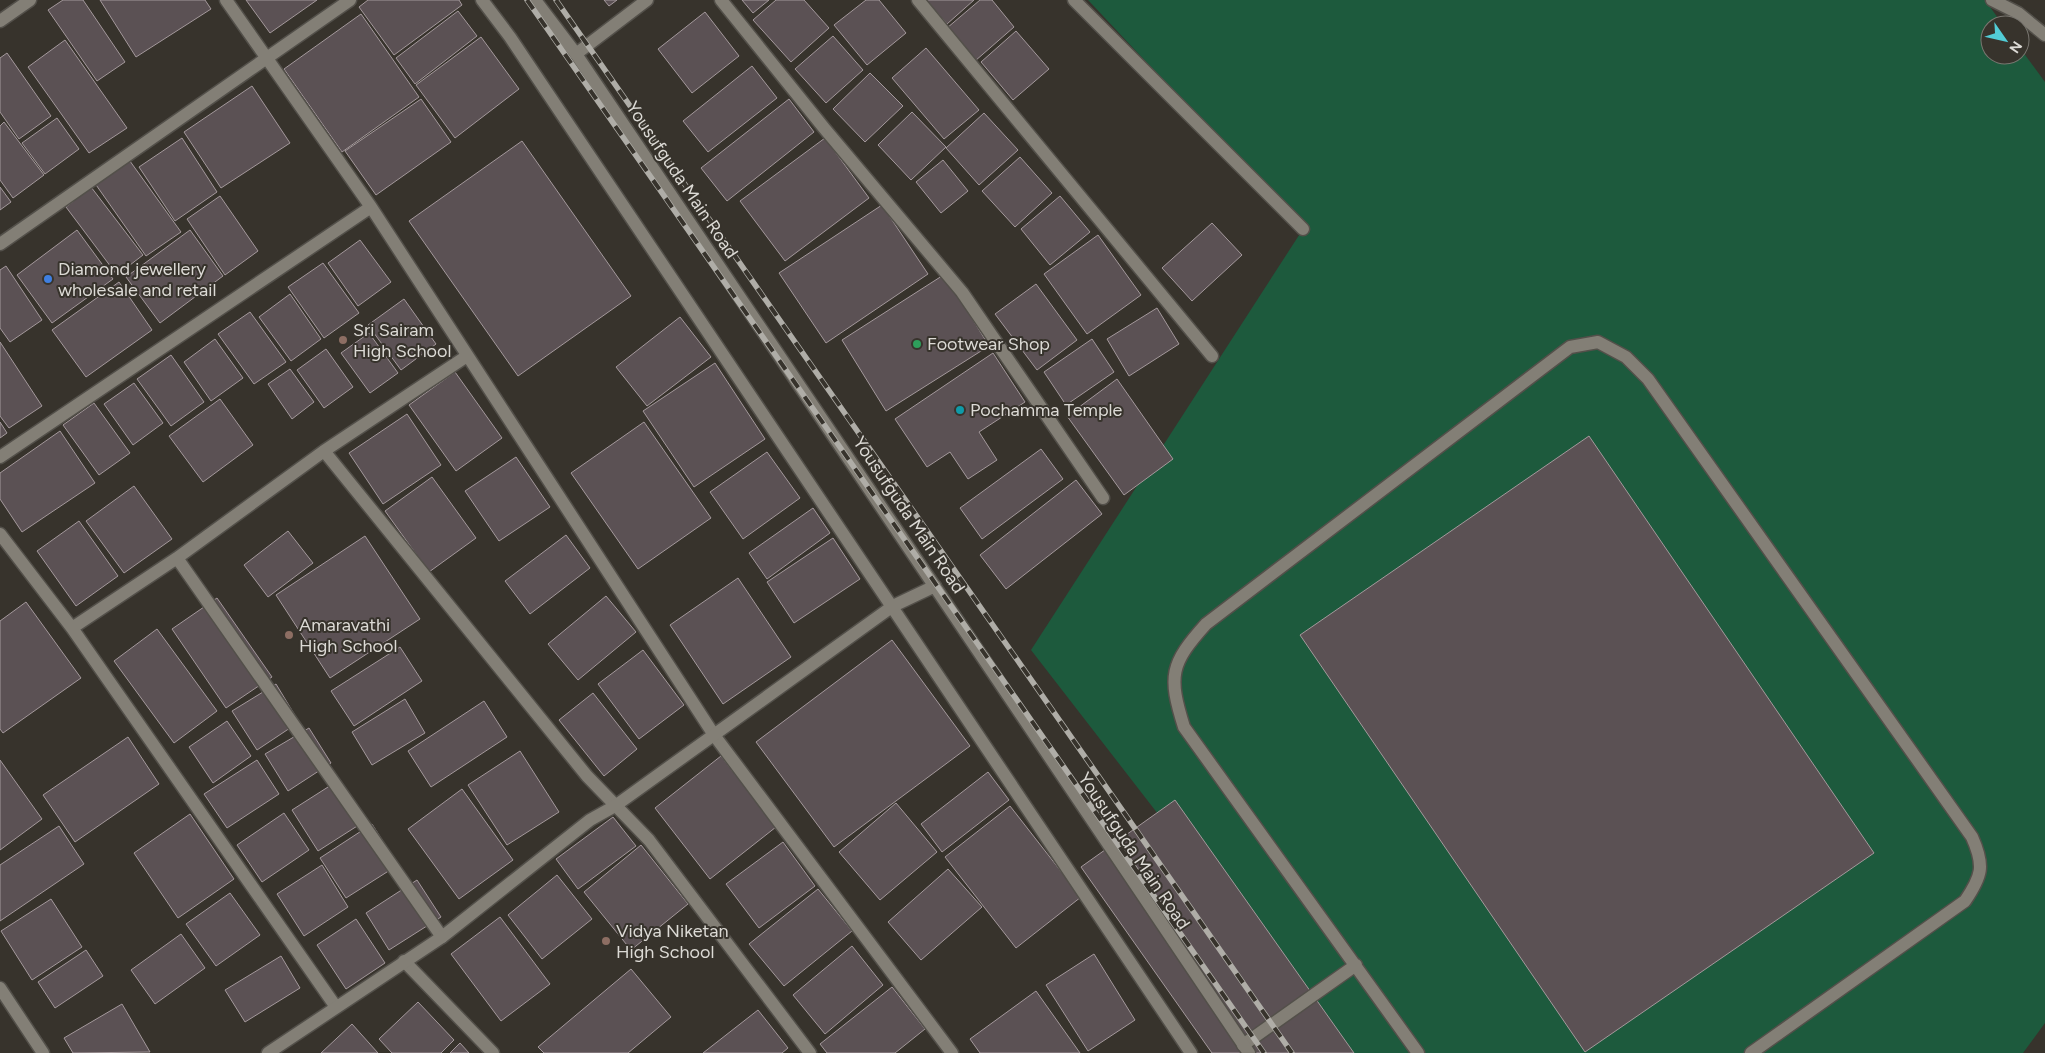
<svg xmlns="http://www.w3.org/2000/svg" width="2045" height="1053" font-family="Figtree,sans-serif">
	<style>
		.green { fill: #1d5a3d }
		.building { fill: #5b5154; stroke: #a4999c }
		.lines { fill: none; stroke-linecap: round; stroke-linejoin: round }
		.lane-casing { stroke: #53504a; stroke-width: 15 }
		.street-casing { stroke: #53504a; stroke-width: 15 }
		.secondary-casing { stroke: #53504a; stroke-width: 15 }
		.lane { stroke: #837f76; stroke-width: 12 }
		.street { stroke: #837f76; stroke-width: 12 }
		.secondary { stroke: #837f76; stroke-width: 12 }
		.rail-casing { stroke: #afada7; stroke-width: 5.5 }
		.rail { stroke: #37332c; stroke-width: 4; stroke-dasharray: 11; stroke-linecap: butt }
		.shop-dot { fill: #3f7fe0; stroke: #37332c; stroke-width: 2 }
		.education-dot { fill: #8d6e63; stroke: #37332c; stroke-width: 2 }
		.leisure-dot { fill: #2e9e5b; stroke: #37332c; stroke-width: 2 }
		.culture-dot { fill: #0f9aa8; stroke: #37332c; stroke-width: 2 }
		.labels { text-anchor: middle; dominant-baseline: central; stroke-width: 4; stroke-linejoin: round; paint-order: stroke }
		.street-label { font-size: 18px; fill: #dcdad5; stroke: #37332c }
		.poi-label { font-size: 18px; fill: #dcdad5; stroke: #37332c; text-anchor: start }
	</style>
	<rect width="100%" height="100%" fill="#37332c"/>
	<path class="green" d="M 1088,0 L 1985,0 L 2003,25 L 1990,25 L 1990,55 L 2020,55 L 2020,48 L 2045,82 L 2045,1023 L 2023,1053 L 1343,1053 L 1031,650 L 1303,229 Z"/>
	<path class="building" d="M 63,0 L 83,0 L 125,62 L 97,81 L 48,10 Z
		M 100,0 L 205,0 L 211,9 L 136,57 Z
		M 246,0 L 317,0 L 270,33 Z
		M 368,0 L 459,0 L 462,5 L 394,55 L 359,7 Z
		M 604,0 L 617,0 L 609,6 Z
		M 742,0 L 769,0 L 753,13 Z
		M 776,0 L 804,0 L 829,28 L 791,62 L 753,20 Z
		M 866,0 L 879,0 L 906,33 L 867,65 L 834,25 Z
		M 926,0 L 974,0 L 947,24 Z
		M 980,0 L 992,0 L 1014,27 L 975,61 L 947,28 Z
		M 458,11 L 477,36 L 415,84 L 396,58 Z
		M 705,12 L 739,56 L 692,93 L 658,49 Z
		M 361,14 L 419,97 L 342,152 L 284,69 Z
		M 1016,31 L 1049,69 L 1013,100 L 981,62 Z
		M 833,36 L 863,70 L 826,103 L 795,69 Z
		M 481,37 L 519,89 L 455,138 L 416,85 Z
		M 65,40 L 127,128 L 89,153 L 28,67 Z
		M 926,48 L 979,110 L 944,139 L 892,78 Z
		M 7,53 L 51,116 L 19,139 L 0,112 L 0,58 Z
		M 752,66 L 777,98 L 708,152 L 683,121 Z
		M 870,73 L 903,106 L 865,142 L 833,109 Z
		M 252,86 L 290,143 L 221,188 L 184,132 Z
		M 421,99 L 451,142 L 376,195 L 345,151 Z
		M 789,99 L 814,132 L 727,201 L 701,168 Z
		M 912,112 L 946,147 L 911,180 L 878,145 Z
		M 984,113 L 1018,150 L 979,185 L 946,148 Z
		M 57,118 L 79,149 L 45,174 L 22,143 Z
		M 4,122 L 44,175 L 13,198 L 0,180 L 0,126 Z
		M 182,138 L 217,192 L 175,221 L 139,167 Z
		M 825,138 L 869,198 L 785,261 L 740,201 Z
		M 522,141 L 631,296 L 518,376 L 409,221 Z
		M 127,157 L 181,232 L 146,256 L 94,182 Z
		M 1020,157 L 1052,193 L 1015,227 L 982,191 Z
		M 943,160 L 968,191 L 941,213 L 916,182 Z
		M 0,187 L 11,202 L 0,210 Z
		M 91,187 L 143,255 L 117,275 L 66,207 Z
		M 220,196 L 258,251 L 225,275 L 187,219 Z
		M 1060,196 L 1090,232 L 1050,265 L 1021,229 Z
		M 882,205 L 928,274 L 826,343 L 779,273 Z
		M 1212,223 L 1242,255 L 1192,301 L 1162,268 Z
		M 77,230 L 113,279 L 52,323 L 17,275 Z
		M 190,230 L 223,276 L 160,323 L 126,277 Z
		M 1098,235 L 1141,295 L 1087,334 L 1044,274 Z
		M 360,240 L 391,282 L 358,306 L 328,263 Z
		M 323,263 L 359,313 L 324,338 L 288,287 Z
		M 6,266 L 42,320 L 10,342 L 0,328 L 0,270 Z
		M 945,274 L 989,346 L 886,411 L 842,340 Z
		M 119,282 L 152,330 L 86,377 L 52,330 Z
		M 1036,284 L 1077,340 L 1037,370 L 995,314 Z
		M 290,294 L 321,339 L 291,361 L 259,317 Z
		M 404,299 L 436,344 L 401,370 L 368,325 Z
		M 1157,308 L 1179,344 L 1129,376 L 1107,339 Z
		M 250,312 L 286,362 L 254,384 L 218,334 Z
		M 680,317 L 711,357 L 647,406 L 616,367 Z
		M 369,333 L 398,373 L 370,393 L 341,353 Z
		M 215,339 L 243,378 L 211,401 L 184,362 Z
		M 1092,339 L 1114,372 L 1066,405 L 1044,372 Z
		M 0,342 L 42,406 L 9,428 L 0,416 Z
		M 326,349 L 353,387 L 324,408 L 297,370 Z
		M 993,353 L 1025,402 L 979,432 L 997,460 L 968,479 L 950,452 L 927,467 L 895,419 Z
		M 171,355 L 204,402 L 171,426 L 137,379 Z
		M 715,363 L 765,439 L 694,487 L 643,411 Z
		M 290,369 L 314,402 L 292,419 L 268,384 Z
		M 455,372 L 502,438 L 456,471 L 409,405 Z
		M 1117,379 L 1173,459 L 1124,495 L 1067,416 Z
		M 134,383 L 163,423 L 133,445 L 104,404 Z
		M 220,399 L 253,445 L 203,482 L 169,436 Z
		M 94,403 L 130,453 L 99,475 L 63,425 Z
		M 407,414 L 441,465 L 383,504 L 349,453 Z
		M 0,422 L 7,433 L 0,438 Z
		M 644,422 L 711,518 L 638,569 L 571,473 Z
		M 60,431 L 95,483 L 22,532 L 0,499 L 0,473 Z
		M 1589,436 L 1874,853 L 1585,1052 L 1300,635 Z
		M 1041,449 L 1063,479 L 982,539 L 960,508 Z
		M 767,452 L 800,498 L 743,539 L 710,492 Z
		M 516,457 L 550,507 L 499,541 L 465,491 Z
		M 432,477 L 476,538 L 429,572 L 385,511 Z
		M 1076,480 L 1102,514 L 1006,589 L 980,555 Z
		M 134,486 L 172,539 L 124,573 L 86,521 Z
		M 813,508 L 830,533 L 767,579 L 749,553 Z
		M 79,521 L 118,576 L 76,606 L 37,551 Z
		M 288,531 L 313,563 L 268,597 L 244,565 Z
		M 566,535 L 590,568 L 530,614 L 505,581 Z
		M 365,536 L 420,619 L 330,678 L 276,595 Z
		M 833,538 L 860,579 L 794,623 L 767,582 Z
		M 738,578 L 791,657 L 723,704 L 670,625 Z
		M 606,596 L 636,632 L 578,680 L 548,644 Z
		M 217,598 L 272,677 L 226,708 L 172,629 Z
		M 26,602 L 81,678 L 3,733 L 0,729 L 0,621 Z
		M 157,629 L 217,711 L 174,743 L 114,661 Z
		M 892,640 L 970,746 L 834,847 L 756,742 Z
		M 400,647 L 422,681 L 354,726 L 331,691 Z
		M 643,650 L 684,705 L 639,739 L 598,684 Z
		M 276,684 L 299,722 L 257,750 L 232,711 Z
		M 593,693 L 637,749 L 604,776 L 559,720 Z
		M 405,699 L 425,733 L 372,765 L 352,732 Z
		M 484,701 L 507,737 L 431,787 L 408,751 Z
		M 227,721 L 251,756 L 213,783 L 189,747 Z
		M 309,728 L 331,763 L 288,791 L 265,754 Z
		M 128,737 L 159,784 L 75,842 L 43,795 Z
		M 520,751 L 559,812 L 507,845 L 468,785 Z
		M 721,756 L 776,827 L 710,879 L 655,808 Z
		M 0,760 L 42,819 L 0,850 Z
		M 257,760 L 279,794 L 227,828 L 204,794 Z
		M 988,772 L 1009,800 L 942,852 L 921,824 Z
		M 339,780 L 365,821 L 318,851 L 292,810 Z
		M 462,789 L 513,860 L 459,899 L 408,829 Z
		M 1175,800 L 1354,1053 L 1212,1053 L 1081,867 Z
		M 896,803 L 937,852 L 880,900 L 839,852 Z
		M 1010,806 L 1081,897 L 1016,948 L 945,857 Z
		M 284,813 L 309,850 L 262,882 L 237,845 Z
		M 190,814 L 234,879 L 178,918 L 134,853 Z
		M 613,817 L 636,846 L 578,889 L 556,859 Z
		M 372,824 L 398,865 L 346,898 L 320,858 Z
		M 59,826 L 84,864 L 0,921 L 0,865 Z
		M 783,842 L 815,886 L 759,928 L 726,884 Z
		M 641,845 L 688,904 L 631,950 L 584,892 Z
		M 322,865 L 348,907 L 304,936 L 277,894 Z
		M 948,869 L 982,907 L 921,960 L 888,922 Z
		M 557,875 L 592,919 L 542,959 L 508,915 Z
		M 417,880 L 441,917 L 389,950 L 366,913 Z
		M 818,889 L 852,931 L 784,986 L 749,944 Z
		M 230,893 L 260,935 L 216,966 L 186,924 Z
		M 51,899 L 82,947 L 32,980 L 1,931 Z
		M 500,917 L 550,984 L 501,1021 L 451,954 Z
		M 356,919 L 385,963 L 346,989 L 317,945 Z
		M 181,934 L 205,968 L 155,1004 L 131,970 Z
		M 852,946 L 883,985 L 825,1034 L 793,995 Z
		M 86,950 L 103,976 L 55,1008 L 38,982 Z
		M 1094,954 L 1135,1020 L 1088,1051 L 1046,985 Z
		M 281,956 L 300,988 L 245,1022 L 225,990 Z
		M 631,969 L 671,1017 L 628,1053 L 544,1053 L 538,1047 Z
		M 892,987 L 925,1029 L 895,1053 L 827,1053 L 820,1044 Z
		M 1036,991 L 1080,1053 L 980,1053 L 970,1039 Z
		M 418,1002 L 454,1040 L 441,1053 L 392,1053 L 379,1039 Z
		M 122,1004 L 150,1052 L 73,1053 L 64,1038 Z
		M 758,1010 L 788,1048 L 782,1053 L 703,1053 Z
		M 352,1024 L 378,1053 L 321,1053 Z
		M 460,1043 L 469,1053 L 450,1053 Z"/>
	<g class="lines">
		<defs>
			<path id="lane" d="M 1243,1045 L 1356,965
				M 1418,1053 L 1184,727 C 1168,676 1170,664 1206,624 L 1570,347 L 1598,342 L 1626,357 L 1648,379 L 1972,837 C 1985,866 1982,876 1965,901 L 1751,1053"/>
			<path id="street" d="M 226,0 L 371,207 L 714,735 L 952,1053
				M 721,0 L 824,128 L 962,292 L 1103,498
				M 918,0 L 1212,356
				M 1074,0 L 1303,229
				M 1992,0 L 2018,13 L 2045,35
				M 0,21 L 30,0
				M 576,54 L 647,0
				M 0,244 L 350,0
				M 324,451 L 587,776 L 649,840 L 810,1053
				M 0,457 L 371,207
				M 0,534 L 72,628 L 336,1007
				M 177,558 L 442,937
				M 72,628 L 177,558 L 324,451 L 467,356
				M 404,961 L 493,1053
				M 0,988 L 43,1053"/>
			<path id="secondary" d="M 482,0 L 510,37 L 1191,1053
				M 535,0 L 576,54 L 1249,1053
				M 268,1053 L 442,937 L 590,820 L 615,806 L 893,606 L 935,586"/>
		</defs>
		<use href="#lane" class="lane-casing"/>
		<use href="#street" class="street-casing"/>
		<use href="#secondary" class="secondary-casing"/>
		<use href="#lane" class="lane"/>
		<use href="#street" class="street"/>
		<use href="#secondary" class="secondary"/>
		<defs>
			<path id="rail" d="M 527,0 L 1264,1053
				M 556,0 L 1292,1053"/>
		</defs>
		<use href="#rail" class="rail-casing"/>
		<use href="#rail" class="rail"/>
	</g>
	<circle class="shop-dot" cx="48" cy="279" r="5"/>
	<g class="education-dot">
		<circle cx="343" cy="340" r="5"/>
		<circle cx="289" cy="635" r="5"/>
		<circle cx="606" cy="941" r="5"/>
	</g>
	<circle class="leisure-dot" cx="917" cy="344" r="5"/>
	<circle class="culture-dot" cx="960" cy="410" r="5"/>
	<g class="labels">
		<g class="street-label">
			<text transform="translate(682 180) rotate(56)">Yousufguda Main Road</text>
			<text transform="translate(909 515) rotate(56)">Yousufguda Main Road</text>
			<text transform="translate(1134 851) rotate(56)">Yousufguda Main Road</text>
		</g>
		<g class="poi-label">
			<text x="58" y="269">Diamond jewellery<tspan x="58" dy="21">wholesale and retail</tspan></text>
			<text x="353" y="330">Sri Sairam<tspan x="353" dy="21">High School</tspan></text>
			<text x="927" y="344">Footwear Shop</text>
			<text x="970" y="410">Pochamma Temple</text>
			<text x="299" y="625">Amaravathi<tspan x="299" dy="21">High School</tspan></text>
			<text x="616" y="931">Vidya Niketan<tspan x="616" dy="21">High School</tspan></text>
		</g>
	</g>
	<g transform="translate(2005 40) rotate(124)"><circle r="24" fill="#37332c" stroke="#797670"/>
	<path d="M0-4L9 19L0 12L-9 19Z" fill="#52ccd6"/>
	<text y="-8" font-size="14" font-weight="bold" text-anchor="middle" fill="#dcdad5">N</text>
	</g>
</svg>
